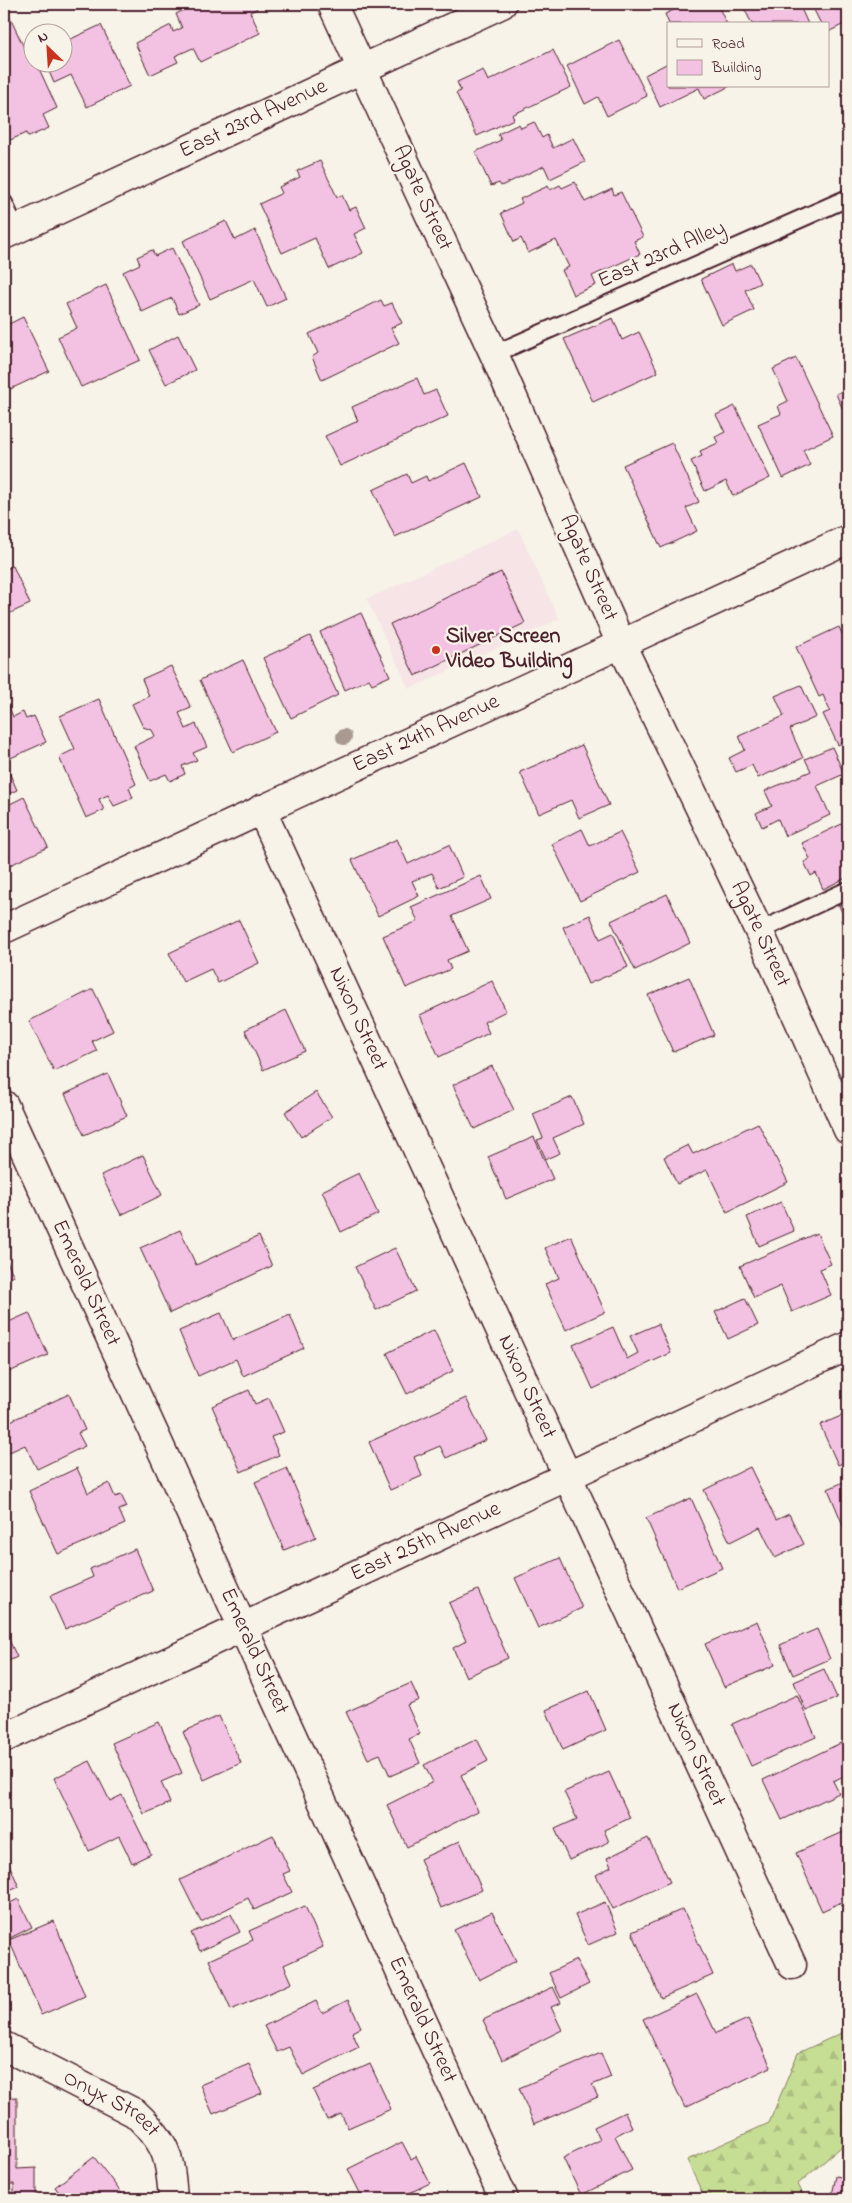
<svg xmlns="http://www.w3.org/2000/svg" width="852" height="2203" font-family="'Indie Flower',sans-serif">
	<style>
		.built { fill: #f6e4e6 }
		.forest { fill: url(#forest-firs); stroke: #887e60 }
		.building { fill: #f3c2e3; stroke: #4a1f2b }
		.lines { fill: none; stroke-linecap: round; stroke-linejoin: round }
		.service-casing { stroke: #4a1f2b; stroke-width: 20 }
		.minor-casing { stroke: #4a1f2b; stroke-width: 31 }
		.tertiary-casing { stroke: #4a1f2b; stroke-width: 31 }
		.service { stroke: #f7f3e8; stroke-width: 16 }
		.minor { stroke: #f7f3e8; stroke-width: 28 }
		.tertiary { stroke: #f7f3e8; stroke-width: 28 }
		.tree { fill: #a9998e }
		.poi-dot { fill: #c8321e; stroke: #f7f3e8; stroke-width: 2 }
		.labels { text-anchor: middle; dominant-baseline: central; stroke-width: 4.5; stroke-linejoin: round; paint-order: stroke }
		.street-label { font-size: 22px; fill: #4a1f2b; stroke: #f7f3e8 }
		.poi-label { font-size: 22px; font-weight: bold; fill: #4a1f2b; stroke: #f7f3e8; text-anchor: start }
	</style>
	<defs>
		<pattern id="forest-firs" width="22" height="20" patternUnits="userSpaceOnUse" patternTransform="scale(1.25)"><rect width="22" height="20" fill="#c6de94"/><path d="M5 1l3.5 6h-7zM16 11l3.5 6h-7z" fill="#acbe80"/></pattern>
	</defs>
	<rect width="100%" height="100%" fill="#f7f3e8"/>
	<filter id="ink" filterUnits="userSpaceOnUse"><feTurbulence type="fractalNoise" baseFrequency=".02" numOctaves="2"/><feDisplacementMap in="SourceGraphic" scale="10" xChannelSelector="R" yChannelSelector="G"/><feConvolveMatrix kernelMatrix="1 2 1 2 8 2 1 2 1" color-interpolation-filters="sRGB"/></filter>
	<g filter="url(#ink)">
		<path class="built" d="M 518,529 L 559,619 L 409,689 L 367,599 Z"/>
		<path class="forest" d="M 848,2030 L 848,2141 L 798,2184 L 805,2199 L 705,2199 L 687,2160 L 769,2123 L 798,2053 Z"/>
		<path class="building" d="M 196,4 L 255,4 L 257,9 L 250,12 L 260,33 L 200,62 L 193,48 L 175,56 L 178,62 L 150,75 L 135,43 L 171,25 L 173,32 L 182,28 L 176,14 Z
			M 686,4 L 717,4 L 727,24 L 669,24 L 665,14 Z
			M 742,4 L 799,4 L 808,24 L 752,24 Z
			M 811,4 L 848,4 L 848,22 L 828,32 L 828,24 L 821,24 Z
			M 4,5 L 29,58 L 32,56 L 32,62 L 36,62 L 57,108 L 43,115 L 49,128 L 28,137 L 26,133 L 8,141 L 6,135 L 4,136 Z
			M 101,25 L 130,86 L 87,107 L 71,75 L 54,83 L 45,62 L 62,62 L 62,43 Z
			M 619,40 L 647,96 L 607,116 L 598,97 L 585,104 L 567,66 Z
			M 553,50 L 571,87 L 512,115 L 514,119 L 477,136 L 456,93 L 461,91 L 457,82 L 483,70 L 488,81 Z
			M 668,63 L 668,86 L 730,86 L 704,99 L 699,88 L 660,107 L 645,75 Z
			M 534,122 L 542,138 L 547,135 L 553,148 L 573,138 L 585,162 L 550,179 L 544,166 L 501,186 L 499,183 L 491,186 L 475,152 L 501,140 L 498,134 L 519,124 L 521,128 Z
			M 320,161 L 337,197 L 342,195 L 349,210 L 356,207 L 366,228 L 354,234 L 363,253 L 329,269 L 315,238 L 282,253 L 259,204 L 282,193 L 279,187 L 300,177 L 297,171 Z
			M 575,182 L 585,202 L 612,189 L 614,195 L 621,192 L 643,237 L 634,241 L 640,254 L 592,276 L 596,285 L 573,295 L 562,270 L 569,267 L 556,240 L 528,253 L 521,238 L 514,242 L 501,213 L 522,203 L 520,199 L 548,186 L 550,190 L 560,185 L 562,188 Z
			M 226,221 L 235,240 L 255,230 L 286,298 L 267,307 L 254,279 L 210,299 L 183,241 Z
			M 172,248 L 199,305 L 179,314 L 172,298 L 142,312 L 123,272 L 140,264 L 137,257 L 152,250 L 155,256 Z
			M 732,264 L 735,271 L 751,264 L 760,283 L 745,290 L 754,310 L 722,325 L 701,279 Z
			M 106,285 L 140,360 L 81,387 L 58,337 L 77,328 L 66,304 Z
			M 381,300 L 384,306 L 392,303 L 402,323 L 391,328 L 399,343 L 322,380 L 312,357 L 318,353 L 309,334 Z
			M 5,316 L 9,324 L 23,317 L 49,371 L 4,392 Z
			M 613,318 L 622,340 L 639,332 L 658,372 L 593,402 L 564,339 Z
			M 178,335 L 195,370 L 166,384 L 149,350 Z
			M 796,358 L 833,436 L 803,450 L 810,465 L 783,478 L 758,424 L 781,414 L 778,406 L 788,401 L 773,369 Z
			M 417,378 L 424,395 L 436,390 L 448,416 L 340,466 L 325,436 L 358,421 L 352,407 Z
			M 848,388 L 848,421 L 836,394 Z
			M 735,406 L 770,478 L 733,496 L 726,481 L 705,491 L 691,461 L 702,456 L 700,451 L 718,443 L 715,437 L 725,432 L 716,415 Z
			M 672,443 L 699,502 L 686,508 L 697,531 L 661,548 L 623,465 Z
			M 466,463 L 482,497 L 395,537 L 373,490 L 407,474 L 411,483 L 426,476 L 428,481 Z
			M 13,566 L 30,604 L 4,616 L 4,570 Z
			M 501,572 L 525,623 L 415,676 L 390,624 Z
			M 361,613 L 390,676 L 372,684 L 369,679 L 345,690 L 320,632 Z
			M 839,627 L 848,647 L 848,740 L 838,745 L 823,714 L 830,711 L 823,695 L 819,697 L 796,647 Z
			M 310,636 L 338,695 L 291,718 L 263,658 Z
			M 243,660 L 276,732 L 233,752 L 200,680 Z
			M 171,666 L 191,708 L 179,713 L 186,729 L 196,724 L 207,747 L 193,753 L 197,760 L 182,766 L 185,774 L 170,781 L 166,774 L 150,781 L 134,746 L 155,736 L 152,730 L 143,727 L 132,704 L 149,696 L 142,679 Z
			M 801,685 L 816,717 L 790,729 L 803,758 L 758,778 L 752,765 L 736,772 L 729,758 L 745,750 L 739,736 L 784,716 L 775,696 Z
			M 99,699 L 136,784 L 129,788 L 133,798 L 114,806 L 108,795 L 99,799 L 104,810 L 86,818 L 59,757 L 75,749 L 60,716 Z
			M 8,704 L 13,717 L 23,712 L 26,719 L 34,716 L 46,742 L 4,761 L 17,790 L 4,796 L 4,706 Z
			M 582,745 L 609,805 L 579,818 L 571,800 L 539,814 L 520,772 Z
			M 832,747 L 844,774 L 817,786 L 830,815 L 785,836 L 778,819 L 762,827 L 756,813 L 772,806 L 765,791 L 811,771 L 805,759 Z
			M 24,797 L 48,847 L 4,868 L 4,807 Z
			M 848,821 L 848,877 L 823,889 L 816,873 L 811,876 L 804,862 L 810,859 L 802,843 Z
			M 582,829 L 590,846 L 620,832 L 640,872 L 580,901 L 552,844 Z
			M 397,839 L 408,864 L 449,845 L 463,877 L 439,888 L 432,873 L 412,881 L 419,896 L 378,916 L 352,860 Z
			M 481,876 L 491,899 L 452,916 L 468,951 L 447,960 L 451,969 L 406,988 L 383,936 L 418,921 L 411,907 Z
			M 667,894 L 690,943 L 635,970 L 611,921 Z
			M 848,902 L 848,930 L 846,931 L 841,920 L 845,918 L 839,906 Z
			M 590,915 L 600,939 L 613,933 L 628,967 L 588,984 L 563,927 Z
			M 239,920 L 259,963 L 218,983 L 211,969 L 183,982 L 169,953 Z
			M 689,977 L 714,1035 L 673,1052 L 648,995 Z
			M 492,981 L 506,1011 L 484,1022 L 489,1033 L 439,1057 L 420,1015 Z
			M 93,989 L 113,1031 L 92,1041 L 97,1051 L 54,1071 L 29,1021 Z
			M 286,1010 L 305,1051 L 263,1070 L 245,1030 Z
			M 492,1066 L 514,1110 L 474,1129 L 453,1085 Z
			M 108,1074 L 127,1116 L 84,1135 L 65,1094 Z
			M 316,1092 L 332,1117 L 301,1137 L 285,1112 Z
			M 572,1097 L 584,1124 L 553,1138 L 560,1153 L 546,1159 L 537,1140 L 543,1138 L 533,1114 Z
			M 758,1123 L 788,1182 L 727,1212 L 707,1170 L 677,1184 L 664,1157 L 688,1145 L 693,1154 Z
			M 534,1137 L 553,1179 L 506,1199 L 488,1157 Z
			M 143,1155 L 162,1195 L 121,1215 L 101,1175 Z
			M 359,1173 L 378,1214 L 341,1232 L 322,1191 Z
			M 781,1202 L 794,1231 L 759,1246 L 747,1217 Z
			M 180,1230 L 196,1265 L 259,1236 L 272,1266 L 170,1313 L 140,1248 Z
			M 817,1233 L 831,1264 L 820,1269 L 831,1295 L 792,1312 L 781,1286 L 754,1298 L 740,1266 Z
			M 571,1236 L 605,1312 L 566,1330 L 545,1284 L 559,1278 L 545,1248 Z
			M 395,1248 L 416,1291 L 376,1310 L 355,1267 Z
			M 4,1256 L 14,1276 L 4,1281 Z
			M 745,1298 L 758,1325 L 728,1339 L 715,1312 Z
			M 29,1313 L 48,1355 L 9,1372 L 4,1359 L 4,1324 Z
			M 221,1313 L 233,1340 L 290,1315 L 304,1348 L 243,1376 L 236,1359 L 198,1376 L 179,1331 Z
			M 658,1324 L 671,1353 L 593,1389 L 573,1345 L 613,1327 L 627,1359 L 638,1353 L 630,1336 Z
			M 434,1330 L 453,1371 L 407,1394 L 387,1353 Z
			M 249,1390 L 255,1404 L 269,1398 L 284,1432 L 271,1437 L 279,1455 L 241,1472 L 212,1406 Z
			M 69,1394 L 85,1430 L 78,1433 L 85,1446 L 37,1469 L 25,1445 L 5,1454 L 4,1418 L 6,1423 Z
			M 466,1398 L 486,1440 L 446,1458 L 440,1446 L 414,1457 L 422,1476 L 390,1490 L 369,1442 Z
			M 848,1413 L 848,1460 L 838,1465 L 820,1425 Z
			M 750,1467 L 776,1520 L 789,1514 L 804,1544 L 775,1558 L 760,1527 L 730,1542 L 704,1490 Z
			M 77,1468 L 88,1493 L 109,1483 L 115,1497 L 121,1495 L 127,1507 L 119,1510 L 125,1524 L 58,1554 L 29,1491 Z
			M 287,1468 L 316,1537 L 284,1550 L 255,1482 Z
			M 848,1480 L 848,1528 L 845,1530 L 828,1489 Z
			M 691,1498 L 722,1568 L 677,1588 L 646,1518 Z
			M 135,1549 L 153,1591 L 65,1629 L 50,1596 L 93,1577 L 90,1569 Z
			M 560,1558 L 582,1608 L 538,1628 L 515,1578 Z
			M 848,1566 L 848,1577 L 844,1568 Z
			M 478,1590 L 508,1658 L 466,1677 L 453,1648 L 466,1641 L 449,1603 Z
			M 757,1621 L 775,1665 L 724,1687 L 705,1644 Z
			M 4,1629 L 17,1657 L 4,1663 Z
			M 817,1629 L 830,1659 L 793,1675 L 780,1645 Z
			M 824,1669 L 837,1698 L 806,1711 L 794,1682 Z
			M 411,1683 L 419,1700 L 407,1705 L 420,1734 L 409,1739 L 420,1763 L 390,1776 L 380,1754 L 368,1759 L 346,1712 Z
			M 589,1691 L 606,1730 L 563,1750 L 546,1710 Z
			M 797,1695 L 816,1737 L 751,1766 L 732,1724 Z
			M 219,1716 L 241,1763 L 204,1780 L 183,1732 Z
			M 159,1722 L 182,1773 L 161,1782 L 170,1803 L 144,1814 L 112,1743 Z
			M 477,1739 L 488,1761 L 461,1775 L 478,1811 L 407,1847 L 387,1805 L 433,1782 L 424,1765 Z
			M 845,1741 L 848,1748 L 848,1774 L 833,1781 L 839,1793 L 782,1820 L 763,1780 Z
			M 90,1761 L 110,1801 L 122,1795 L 151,1854 L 132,1863 L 119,1836 L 89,1851 L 54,1778 Z
			M 609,1772 L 630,1818 L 604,1830 L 609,1842 L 569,1860 L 555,1829 L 577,1819 L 564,1792 Z
			M 848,1796 L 848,1811 L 843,1798 Z
			M 848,1830 L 848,1899 L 822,1911 L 796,1853 Z
			M 273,1835 L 290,1871 L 283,1874 L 292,1892 L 254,1910 L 248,1898 L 201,1922 L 180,1880 Z
			M 648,1838 L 670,1882 L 613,1909 L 596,1875 L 611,1867 L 607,1858 Z
			M 460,1841 L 482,1890 L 441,1908 L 420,1859 Z
			M 6,1857 L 19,1887 L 4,1893 L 4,1858 Z
			M 18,1899 L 32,1927 L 4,1941 L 4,1906 Z
			M 605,1902 L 618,1932 L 588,1945 L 575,1915 Z
			M 305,1906 L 323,1947 L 284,1965 L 292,1983 L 231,2010 L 209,1960 L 253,1940 L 249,1931 Z
			M 683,1909 L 713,1975 L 661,1998 L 632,1932 Z
			M 492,1912 L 516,1961 L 479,1980 L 454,1930 Z
			M 231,1914 L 240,1932 L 200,1951 L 191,1933 Z
			M 54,1921 L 85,1996 L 41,2015 L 9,1940 Z
			M 576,1960 L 589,1984 L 561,1998 L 549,1973 Z
			M 553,1987 L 561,2003 L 551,2007 L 562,2030 L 502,2060 L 483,2020 Z
			M 697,1994 L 716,2033 L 748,2019 L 771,2067 L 685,2108 L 643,2019 Z
			M 348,2000 L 361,2027 L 352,2032 L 359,2047 L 303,2075 L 289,2047 L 277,2052 L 264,2026 L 316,2001 L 322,2013 Z
			M 601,2053 L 611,2077 L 592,2085 L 598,2097 L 534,2124 L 519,2088 Z
			M 249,2064 L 262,2093 L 213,2114 L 200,2085 Z
			M 370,2064 L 391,2109 L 348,2128 L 341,2114 L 327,2120 L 313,2090 Z
			M 17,2097 L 17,2169 L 36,2168 L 36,2199 L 14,2199 L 14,2184 L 4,2184 L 4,2098 Z
			M 625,2112 L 632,2127 L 615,2136 L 632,2170 L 581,2195 L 563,2158 L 600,2140 L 594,2127 Z
			M 402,2142 L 411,2159 L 416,2156 L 430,2183 L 397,2199 L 363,2199 L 348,2169 Z
			M 94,2157 L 126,2199 L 64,2199 L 55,2187 Z
			M 848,2169 L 848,2198 L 832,2195 L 836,2176 L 846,2178 Z"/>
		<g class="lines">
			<defs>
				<path id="service" d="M 4,203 L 16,230
					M 494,354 L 848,198
					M 759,931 L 848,890"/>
				<g id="minor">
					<path id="s1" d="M 4,235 L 502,4"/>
					<path id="s2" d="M 848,539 L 621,644 L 759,931 L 848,1130"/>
					<path id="s3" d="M 261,809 L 792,1965"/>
					<path id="s4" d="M 4,1105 L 504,2199"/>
					<path id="s5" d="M 4,1738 L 848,1346"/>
					<path id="s6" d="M 4,2046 L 135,2113 C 167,2143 170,2156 173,2199"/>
				</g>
				<g id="tertiary">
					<path id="s7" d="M 4,929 L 621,644 L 494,354 L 332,4"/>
				</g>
			</defs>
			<use href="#service" class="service-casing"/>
			<use href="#minor" class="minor-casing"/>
			<use href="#tertiary" class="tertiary-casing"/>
			<use href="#service" class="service"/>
			<use href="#minor" class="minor"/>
			<use href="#tertiary" class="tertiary"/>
		</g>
		<circle class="tree" cx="344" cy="737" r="8"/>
	</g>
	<circle class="poi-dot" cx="436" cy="650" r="5"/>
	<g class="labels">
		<g class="street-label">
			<text stroke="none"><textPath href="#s1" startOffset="275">East 23rd Avenue</textPath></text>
			<text transform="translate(422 198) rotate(65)">Agate Street</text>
			<text transform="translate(662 255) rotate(-24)">East 23rd Alley</text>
			<text transform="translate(588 568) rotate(66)">Agate Street</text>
			<text stroke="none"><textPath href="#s7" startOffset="465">East 24th Avenue</textPath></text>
			<text stroke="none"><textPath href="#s2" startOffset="572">Agate Street</textPath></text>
			<text stroke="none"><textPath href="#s3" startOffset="231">Nixon Street</textPath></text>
			<text stroke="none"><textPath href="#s4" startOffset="196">Emerald Street</textPath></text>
			<text stroke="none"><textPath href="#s3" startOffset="636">Nixon Street</textPath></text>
			<text stroke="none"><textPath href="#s5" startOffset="465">East 25th Avenue</textPath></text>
			<text stroke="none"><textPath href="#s4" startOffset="601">Emerald Street</textPath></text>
			<text stroke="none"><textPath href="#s3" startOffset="1041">Nixon Street</textPath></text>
			<text stroke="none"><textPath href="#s4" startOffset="1006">Emerald Street</textPath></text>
			<text stroke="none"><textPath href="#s6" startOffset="122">Onyx Street</textPath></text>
		</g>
		<g class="poi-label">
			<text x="446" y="637">Silver Screen<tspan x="446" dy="25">Video Building</tspan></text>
		</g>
	</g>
	<rect width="852" height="2203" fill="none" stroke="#f7f3e8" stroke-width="20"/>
	<rect x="10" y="10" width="832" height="2183" fill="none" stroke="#4a1f2b" stroke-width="2" filter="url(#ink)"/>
	<rect x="667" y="22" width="162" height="65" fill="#f7f3e8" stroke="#b29e9c"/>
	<rect x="677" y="39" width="25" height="8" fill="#f7f3e8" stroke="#b29e9c"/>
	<text x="712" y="48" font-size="15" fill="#4a1f2b">Road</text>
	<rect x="677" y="60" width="25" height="15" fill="#f3c2e3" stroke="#b29e9c"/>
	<text x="712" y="72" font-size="15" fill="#4a1f2b">Building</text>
	<g transform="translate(48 48) rotate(335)"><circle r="24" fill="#f7f3e8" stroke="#b29e9c"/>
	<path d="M0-4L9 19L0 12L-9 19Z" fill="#c8321e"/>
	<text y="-8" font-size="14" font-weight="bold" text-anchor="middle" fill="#4a1f2b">N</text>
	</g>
</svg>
